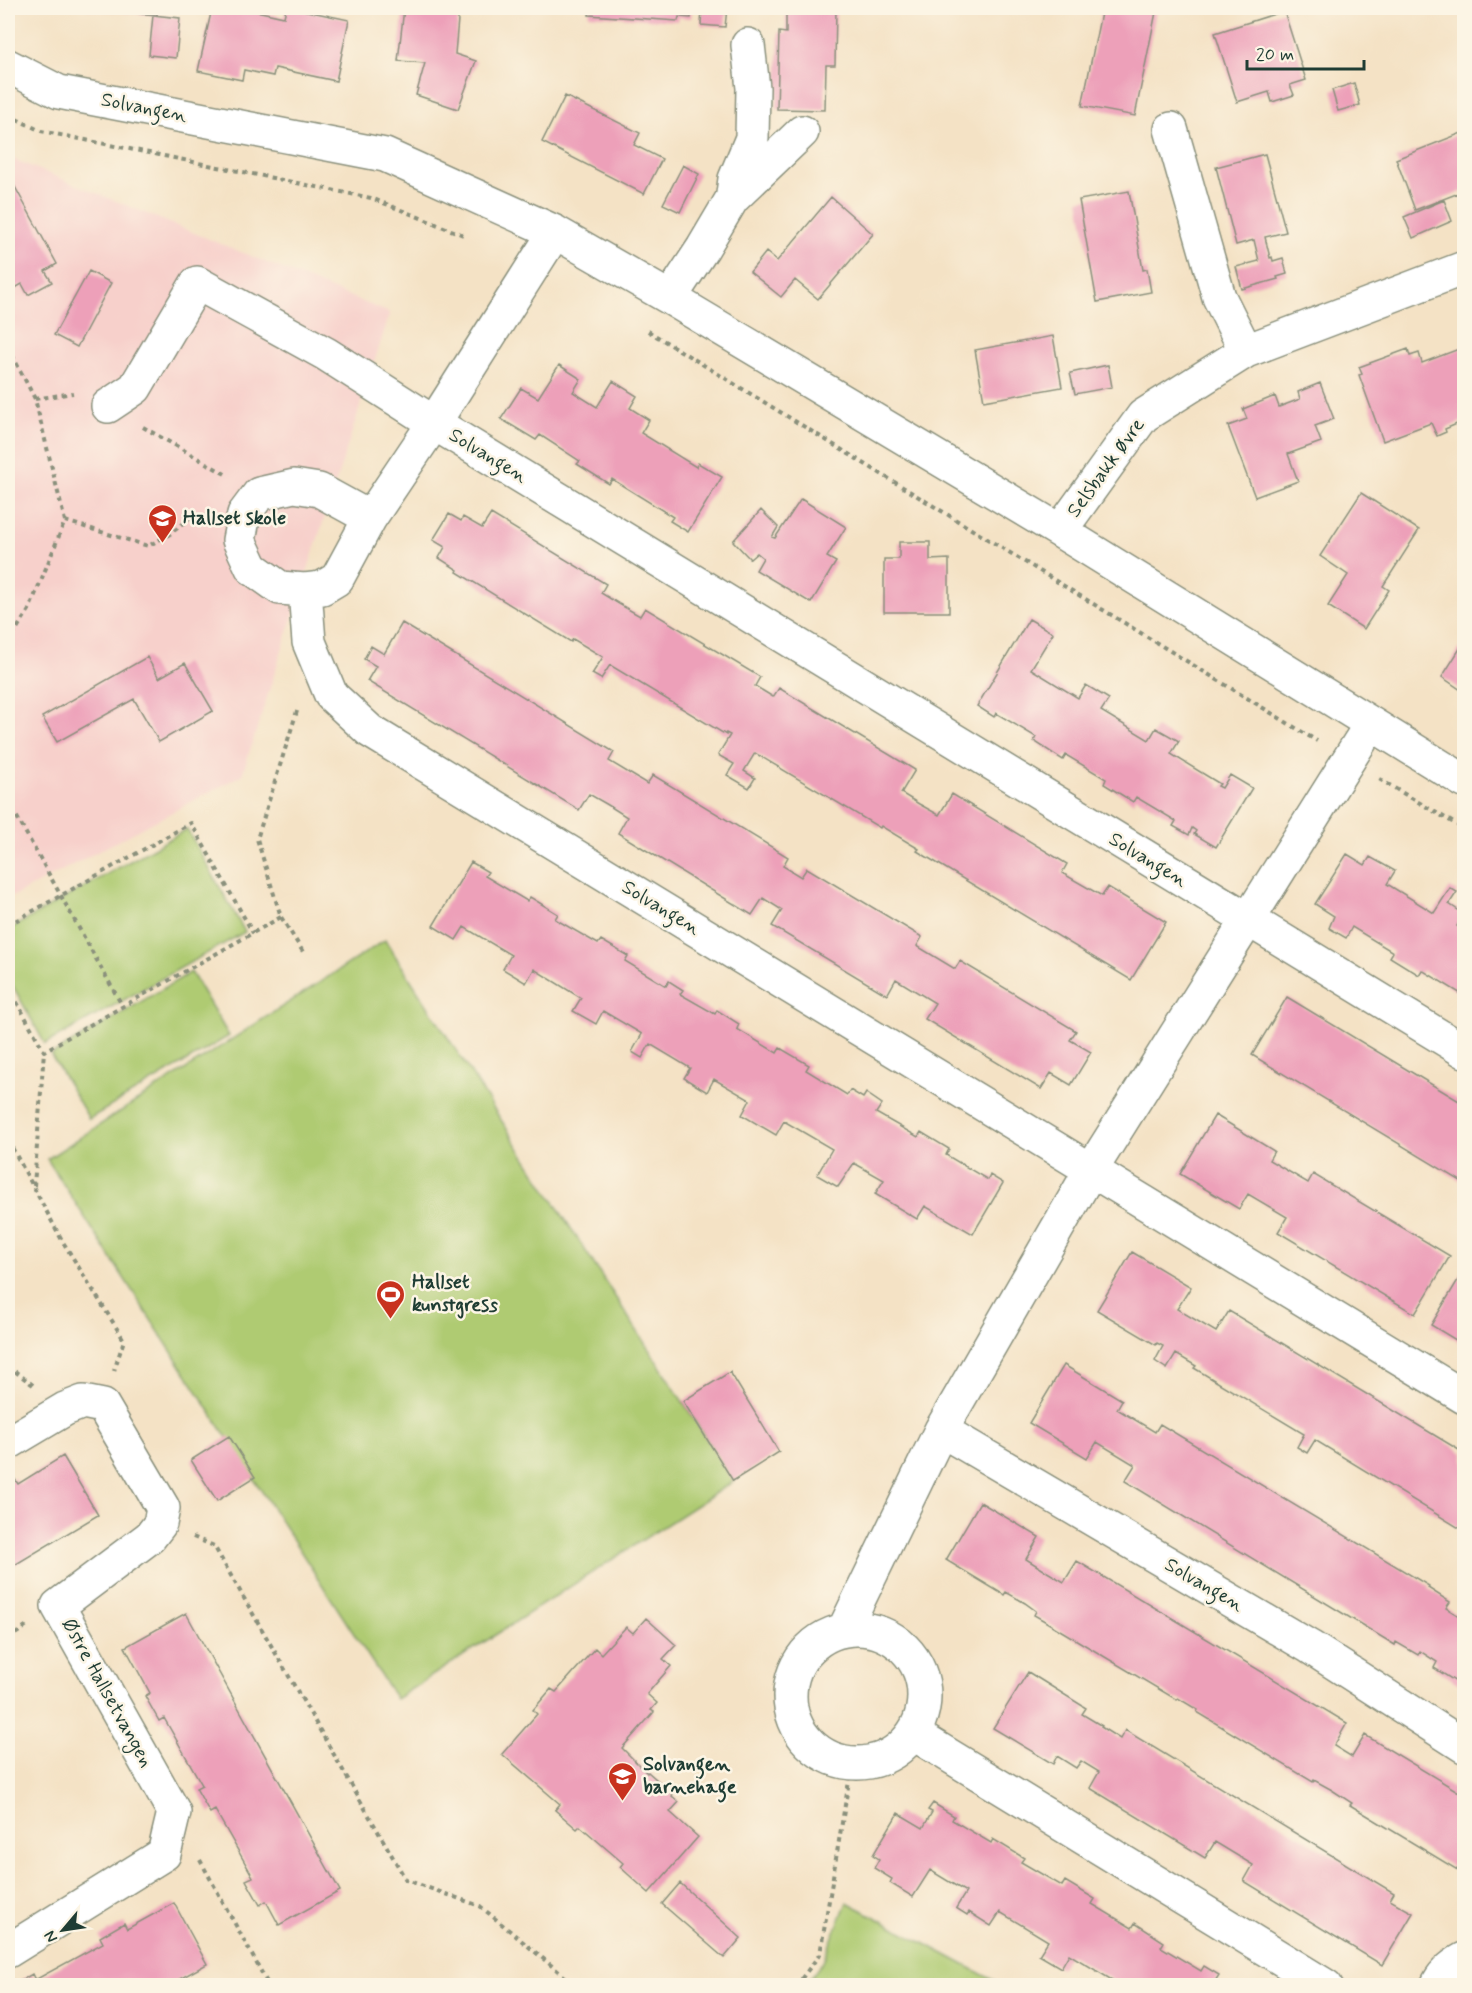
<svg xmlns="http://www.w3.org/2000/svg" width="1472" height="1993" font-family="Mynerve,sans-serif">
	<style>
		.built { fill: #f7d0cb }
		.green { fill: #afcb72; stroke: #678453; stroke-width: 1.5 }
		.building { fill: #eda0b9 }
		.lines { fill: none; stroke-linecap: round; stroke-linejoin: round }
		.minor-casing { stroke: #8a907c; stroke-width: 36 }
		.path { stroke: #8a907c; stroke-width: 4; stroke-dasharray: 4.5 4.5; stroke-linecap: butt }
		.minor { stroke: #fff; stroke-width: 33 }
		.labels { text-anchor: middle; dominant-baseline: central; stroke-width: 5; stroke-linejoin: round; paint-order: stroke }
		.street-label { font-size: 20px; fill: #1f3d34; stroke: #fcf5e5 }
		.poi-label { font-size: 20px; font-weight: bold; fill: #1f3d34; stroke: #fcf5e5; text-anchor: start }
	</style>
	<rect width="100%" height="100%" fill="#fcf5e5"/>
	<filter id="ink" filterUnits="userSpaceOnUse"><feTurbulence type="fractalNoise" baseFrequency=".0167" numOctaves="2"/><feDisplacementMap in="SourceGraphic" scale="12" xChannelSelector="R" yChannelSelector="G"/><feConvolveMatrix kernelMatrix="1 2 1 2 8 2 1 2 1" color-interpolation-filters="sRGB"/></filter>
	<filter id="wash" filterUnits="userSpaceOnUse"><feTurbulence type="fractalNoise" baseFrequency=".008" numOctaves="4" result="noise"/><feDisplacementMap in="SourceGraphic" scale="24" xChannelSelector="R" yChannelSelector="G"/><feGaussianBlur stdDeviation="1.35" result="paint"/><feColorMatrix in="noise" values="0 0 0 0 0 0 0 0 0 0 0 0 0 0 0 0 0 1.4 0 .05"/><feComposite in="paint" operator="in"/></filter>
	<g filter="url(#wash)">
		<rect width="100%" height="100%" fill="#f4e2c5"/>
		<path class="built" d="M 8,157 L 390,313 L 242,775 L 14,896 L 8,895 Z"/>
		<path class="green" d="M 187,829 L 245,932 L 45,1044 L 8,977 L 8,930 Z
			M 385,940 L 734,1481 L 396,1699 L 47,1159 Z
			M 191,972 L 229,1036 L 89,1119 L 51,1055 Z
			M 847,1902 L 1002,1985 L 805,1985 L 823,1961 Z"/>
		<g id="blocks">
			<path class="building" d="M 87,8 L 158,8 L 157,15 L 87,9 Z
				M 212,8 L 234,12 L 235,8 L 242,8 L 284,17 L 286,8 L 293,8 L 349,20 L 336,81 L 275,68 L 273,76 L 244,70 L 242,80 L 198,71 Z
				M 404,8 L 459,8 L 455,54 L 476,61 L 458,109 L 416,95 L 425,63 L 398,61 Z
				M 590,8 L 692,8 L 691,18 L 679,17 L 678,21 L 589,15 Z
				M 702,8 L 727,8 L 725,27 L 701,25 Z
				M 786,8 L 836,8 L 835,65 L 826,65 L 825,110 L 777,109 L 779,32 L 786,33 Z
				M 1102,8 L 1131,8 L 1156,12 L 1135,116 L 1082,106 Z
				M 1284,11 L 1306,80 L 1290,85 L 1294,95 L 1272,102 L 1269,92 L 1237,102 L 1215,33 Z
				M 153,15 L 180,18 L 176,58 L 149,55 Z
				M 1354,83 L 1360,105 L 1338,111 L 1332,90 Z
				M 565,96 L 640,133 L 634,145 L 662,159 L 644,194 L 542,142 Z
				M 1464,132 L 1464,191 L 1415,210 L 1396,159 Z
				M 1265,154 L 1286,232 L 1265,237 L 1270,258 L 1272,257 L 1273,261 L 1283,258 L 1287,274 L 1277,277 L 1278,279 L 1242,289 L 1236,267 L 1259,261 L 1254,240 L 1236,245 L 1216,167 Z
				M 683,165 L 699,174 L 680,212 L 663,204 Z
				M 8,174 L 57,264 L 45,271 L 52,282 L 28,295 L 22,284 L 10,291 L 8,286 Z
				M 1129,191 L 1143,270 L 1147,269 L 1151,292 L 1097,302 L 1079,200 Z
				M 831,197 L 873,234 L 818,299 L 795,280 L 781,297 L 750,272 L 766,252 L 777,261 Z
				M 1444,200 L 1452,221 L 1413,238 L 1404,217 Z
				M 89,271 L 111,283 L 77,347 L 54,335 Z
				M 1053,336 L 1062,387 L 984,401 L 975,350 Z
				M 1464,347 L 1464,421 L 1445,429 L 1446,432 L 1437,436 L 1431,423 L 1383,441 L 1359,375 L 1362,374 L 1359,367 L 1408,349 L 1410,356 L 1419,353 L 1422,363 Z
				M 559,365 L 581,379 L 573,392 L 597,407 L 613,381 L 637,396 L 630,408 L 649,420 L 641,433 L 696,467 L 698,463 L 722,477 L 688,532 L 670,521 L 673,517 L 612,479 L 609,484 L 577,464 L 580,461 L 540,435 L 536,440 L 501,419 L 521,388 L 538,398 Z
				M 1108,365 L 1112,387 L 1075,394 L 1070,373 Z
				M 1320,383 L 1334,419 L 1315,426 L 1321,442 L 1288,454 L 1298,481 L 1255,497 L 1228,426 L 1247,419 L 1243,409 L 1275,396 L 1279,407 L 1300,399 L 1298,392 Z
				M 1361,493 L 1419,530 L 1383,586 L 1389,590 L 1364,629 L 1328,606 L 1348,575 L 1320,556 Z
				M 801,499 L 846,527 L 827,557 L 836,562 L 811,603 L 756,570 L 763,558 L 757,553 L 750,559 L 733,541 L 761,510 L 778,527 L 772,537 L 775,538 Z
				M 449,514 L 461,521 L 463,517 L 482,528 L 491,514 L 606,584 L 601,593 L 619,604 L 640,616 L 645,608 L 760,677 L 755,686 L 773,697 L 779,688 L 915,770 L 901,793 L 919,804 L 939,815 L 952,794 L 1067,864 L 1062,873 L 1102,896 L 1108,887 L 1166,922 L 1131,980 L 917,851 L 919,849 L 881,826 L 880,828 L 755,753 L 744,771 L 755,778 L 749,788 L 727,775 L 734,764 L 718,755 L 730,735 L 726,733 L 726,735 L 610,665 L 601,679 L 592,674 L 603,657 L 573,639 L 571,642 L 457,572 L 458,570 L 439,558 L 445,547 L 433,540 Z
				M 899,542 L 930,542 L 930,560 L 949,559 L 949,612 L 884,612 L 884,559 L 899,559 Z
				M 1029,619 L 1053,633 L 1031,669 L 1078,698 L 1086,685 L 1109,699 L 1101,711 L 1149,740 L 1156,728 L 1179,741 L 1171,754 L 1220,784 L 1218,786 L 1222,788 L 1230,775 L 1252,788 L 1216,847 L 1194,834 L 1196,831 L 1192,828 L 1189,835 L 1173,826 L 1176,821 L 1136,797 L 1133,802 L 1117,792 L 1104,784 L 1106,779 L 1066,755 L 1063,760 L 1034,741 L 1036,737 L 996,713 L 994,717 L 977,706 Z
				M 402,623 L 614,752 L 609,761 L 647,784 L 653,775 L 788,857 L 783,866 L 801,877 L 807,868 L 922,937 L 917,946 L 955,969 L 960,961 L 1076,1031 L 1070,1040 L 1091,1052 L 1071,1085 L 1051,1073 L 1041,1089 L 925,1019 L 935,1003 L 896,979 L 887,995 L 772,926 L 782,910 L 763,898 L 752,915 L 618,833 L 627,817 L 608,805 L 589,794 L 579,810 L 367,681 L 376,666 L 364,659 L 371,646 L 384,654 Z
				M 1464,642 L 1464,692 L 1442,677 Z
				M 147,657 L 159,678 L 185,663 L 213,711 L 159,742 L 134,699 L 57,742 L 42,717 Z
				M 1347,854 L 1365,865 L 1370,857 L 1395,871 L 1387,884 L 1434,913 L 1450,888 L 1457,892 L 1449,904 L 1464,914 L 1457,926 L 1464,931 L 1464,1002 L 1460,999 L 1463,995 L 1422,970 L 1419,975 L 1390,957 L 1393,952 L 1352,927 L 1346,938 L 1329,928 L 1334,916 L 1315,904 Z
				M 471,862 L 488,872 L 485,876 L 527,901 L 530,897 L 558,914 L 555,919 L 598,944 L 601,940 L 628,956 L 625,961 L 666,986 L 669,981 L 683,990 L 680,994 L 715,1014 L 717,1010 L 739,1024 L 737,1029 L 777,1053 L 780,1048 L 809,1065 L 806,1070 L 847,1095 L 850,1090 L 863,1098 L 866,1093 L 882,1104 L 876,1113 L 918,1137 L 921,1132 L 949,1149 L 946,1155 L 988,1180 L 990,1175 L 1003,1183 L 973,1234 L 925,1206 L 917,1219 L 875,1194 L 884,1180 L 854,1163 L 838,1187 L 817,1175 L 832,1149 L 784,1121 L 776,1135 L 742,1115 L 750,1100 L 714,1079 L 707,1092 L 684,1078 L 690,1068 L 650,1044 L 642,1058 L 632,1052 L 642,1034 L 603,1011 L 596,1024 L 573,1011 L 581,998 L 534,969 L 526,983 L 503,969 L 511,955 L 464,927 L 456,940 L 433,926 Z
				M 1287,997 L 1464,1104 L 1464,1183 L 1252,1055 Z
				M 1215,1115 L 1274,1151 L 1269,1160 L 1308,1183 L 1313,1174 L 1450,1256 L 1415,1314 L 1278,1232 L 1287,1217 L 1248,1194 L 1239,1209 L 1180,1174 Z
				M 1132,1252 L 1191,1287 L 1177,1309 L 1216,1332 L 1229,1311 L 1464,1453 L 1464,1531 L 1315,1440 L 1307,1453 L 1297,1447 L 1304,1434 L 1194,1368 L 1196,1366 L 1176,1354 L 1167,1369 L 1155,1361 L 1163,1346 L 1157,1343 L 1156,1345 L 1097,1310 Z
				M 1464,1270 L 1464,1345 L 1431,1325 Z
				M 1064,1365 L 1122,1400 L 1117,1409 L 1155,1432 L 1160,1424 L 1429,1586 L 1428,1588 L 1450,1602 L 1446,1608 L 1464,1619 L 1464,1687 L 1434,1668 L 1437,1662 L 1420,1651 L 1418,1655 L 1396,1642 L 1395,1645 L 1125,1481 L 1135,1465 L 1097,1442 L 1087,1458 L 1029,1423 Z
				M 730,1372 L 779,1452 L 733,1481 L 683,1401 Z
				M 229,1436 L 255,1477 L 217,1501 L 191,1460 Z
				M 63,1456 L 98,1515 L 8,1569 L 8,1482 L 14,1478 L 18,1484 Z
				M 980,1502 L 1039,1537 L 1026,1559 L 1044,1570 L 1064,1582 L 1077,1561 L 1347,1723 L 1334,1746 L 1352,1757 L 1365,1735 L 1464,1795 L 1464,1874 L 1350,1805 L 1352,1803 L 1332,1790 L 1314,1780 L 1313,1782 L 1197,1712 L 1198,1710 L 1178,1698 L 1177,1700 L 1043,1620 L 1034,1615 L 1036,1611 L 1025,1603 L 1006,1592 L 1004,1595 L 946,1560 Z
				M 186,1613 L 340,1891 L 279,1925 L 266,1901 L 260,1905 L 246,1880 L 253,1877 L 215,1810 L 210,1813 L 196,1788 L 202,1785 L 164,1718 L 159,1721 L 145,1696 L 150,1693 L 125,1647 Z
				M 646,1618 L 676,1645 L 663,1659 L 671,1666 L 647,1694 L 657,1703 L 651,1710 L 654,1712 L 622,1748 L 647,1773 L 648,1772 L 673,1794 L 672,1796 L 679,1802 L 670,1812 L 698,1837 L 649,1893 L 620,1867 L 623,1863 L 580,1826 L 577,1829 L 555,1810 L 560,1804 L 502,1754 L 537,1714 L 533,1710 L 551,1689 L 556,1692 L 595,1648 L 601,1654 L 626,1627 L 633,1633 Z
				M 1028,1672 L 1086,1708 L 1082,1714 L 1102,1726 L 1101,1727 L 1120,1739 L 1125,1730 L 1394,1893 L 1390,1900 L 1413,1913 L 1382,1965 L 1244,1881 L 1253,1865 L 1215,1842 L 1205,1858 L 1090,1788 L 1099,1772 L 1081,1761 L 1076,1768 L 1057,1756 L 1053,1764 L 993,1728 Z
				M 933,1803 L 954,1816 L 952,1820 L 991,1843 L 993,1839 L 1024,1858 L 1021,1862 L 1062,1886 L 1065,1881 L 1095,1899 L 1092,1904 L 1132,1928 L 1135,1923 L 1164,1942 L 1161,1947 L 1201,1971 L 1204,1966 L 1219,1975 L 1212,1986 L 1115,1986 L 1117,1983 L 1069,1954 L 1061,1968 L 1039,1955 L 1048,1941 L 1000,1912 L 991,1926 L 969,1912 L 967,1915 L 956,1908 L 966,1892 L 930,1870 L 913,1897 L 890,1883 L 892,1879 L 874,1868 L 879,1859 L 873,1855 L 898,1813 L 923,1828 L 932,1812 L 928,1810 Z
				M 680,1883 L 741,1938 L 724,1958 L 662,1904 Z
				M 174,1903 L 207,1964 L 167,1986 L 12,1986 L 32,1974 L 35,1980 L 103,1943 L 100,1937 L 124,1923 L 127,1929 Z"/>
		</g>
	</g>
	<g filter="url(#ink)">
		<use href="#blocks" fill-opacity="0" stroke="#8a907c" stroke-width="1.5"/>
		<g class="lines">
			<defs>
				<path id="minor" d="M 8,66 L 59,92 L 385,155 L 555,232 L 670,298 L 1060,531 L 1464,781
					M 1171,129 L 1219,297 L 1246,351
					M 733,194 L 735,179 L 752,138 L 753,88 L 748,45
					M 670,298 L 703,248 L 732,199 L 802,132
					M 108,406 L 135,388 L 197,283 L 326,354 L 434,423 L 1464,1051
					M 370,518 L 319,490 L 294,486 L 259,494 L 244,514 L 239,540 L 252,568 L 280,588 L 305,590 L 322,588 L 337,579 L 370,518 L 434,423 L 555,232
					M 1060,531 L 1143,416 L 1246,351 L 1464,268
					M 305,590 L 309,642 L 331,695 L 370,731 L 1464,1397
					M 941,1430 L 1310,1647 L 1464,1746
					M 8,1443 L 65,1409 L 83,1402 L 103,1406 L 163,1508 L 160,1524 L 150,1537 L 58,1606 L 174,1812 L 164,1854 L 8,1951
					M790 1696a67 67 0 1 1 134 0a67 67 0 1 1-134 0Z
					M 844,1630 L 941,1430 L 1091,1170 L 1371,724
					M 914,1734 L 1326,1986
					M 1437,1986 C 1442,1974 1453,1965 1464,1959"/>
			</defs>
			<use href="#minor" class="minor-casing"/>
			<path class="path" d="M 8,115 L 41,131 L 371,198 L 466,236
				M 648,331 L 1317,741
				M 8,347 L 35,399 L 65,521 L 29,610 L 8,642
				M 35,399 L 73,393
				M 143,427 L 227,475
				M 65,521 L 148,546 L 170,534 L 192,517 L 208,516
				M 297,711 L 257,839 L 281,917 L 305,955
				M 1379,779 L 1464,829
				M 8,801 L 123,1007
				M 8,925 L 191,823 L 253,933
				M 8,986 L 44,1051 L 281,917
				M 8,1140 L 63,1242 L 124,1340 L 114,1371
				M 34,1186 L 44,1051
				M 8,1366 L 33,1385
				M 193,1537 L 214,1546 L 406,1880 L 480,1906 L 576,1986
				M 8,1639 L 27,1626
				M 200,1860 L 269,1986
				M 796,1986 L 820,1954 L 852,1763"/>
			<use href="#minor" class="minor"/>
		</g>
	</g>
	<defs>
		<symbol id="school-pin" viewBox="-11 -11 22 30"><path d="M0 17L-7.5 6A9.5 9.5 0 1 1 7.5 6Z" fill="#c8321e" stroke="#fcf5e5"/><path d="M0-5L7-2L0 1L-7-2ZM-4 1L0 2.5L4 1V4Q0 6-4 4Z" fill="#fff"/></symbol>
		<symbol id="stadium-pin" viewBox="-11 -11 22 30"><path d="M0 17L-7.5 6A9.5 9.5 0 1 1 7.5 6Z" fill="#c8321e" stroke="#fcf5e5"/><path d="M0-5a6.5 5 0 1 0 0 10a6.5 5 0 1 0 0-10ZM-3.5-1.8h7v3.6h-7Z" fill="#fff"/></symbol>
	</defs>
	<g fill-rule="evenodd">
		<use href="#school-pin" x="146" y="502" width="33" height="45"/>
		<use href="#stadium-pin" x="374" y="1278" width="33" height="45"/>
		<use href="#school-pin" x="606" y="1760" width="33" height="45"/>
	</g>
	<g class="labels">
		<g class="street-label">
			<text transform="translate(144 108) rotate(11)">Solvangen</text>
			<text transform="translate(488 456) rotate(31)">Solvangen</text>
			<text transform="translate(1106 468) rotate(-54)">Selsbakk øvre</text>
			<text transform="translate(1148 860) rotate(31)">Solvangen</text>
			<text transform="translate(661 908) rotate(31)">Solvangen</text>
			<text transform="translate(1204 1585) rotate(30)">Solvangen</text>
			<text transform="translate(107 1693) rotate(61)">Østre Hallsetvangen</text>
		</g>
		<g class="poi-label">
			<text x="183" y="518">Hallset skole</text>
			<text x="412" y="1282">Hallset<tspan x="412" dy="23">kunstgress</tspan></text>
			<text x="643" y="1764">Solvangen<tspan x="643" dy="23">barnehage</tspan></text>
		</g>
	</g>
	<rect width="1472" height="1993" fill="none" stroke="#fcf5e5" stroke-width="30"/>
	<g transform="translate(63 1930) rotate(241)" stroke="#fcf5e5" stroke-width="4.5" paint-order="stroke">
	<path d="M0-4.5L10 22L0 15L-10 22Z" fill="#1f3d34"/>
	<text y="-9" font-size="16" font-weight="bold" text-anchor="middle" fill="#1f3d34">N</text>
	</g>
	<path d="M1247 60v9h117v-9" fill="none" stroke="#1f3d34" stroke-width="3"/>
	<text x="1256" y="60" font-size="18" fill="#1f3d34" stroke="#fcf5e5" stroke-width="4.5" paint-order="stroke">20 m</text>
</svg>
